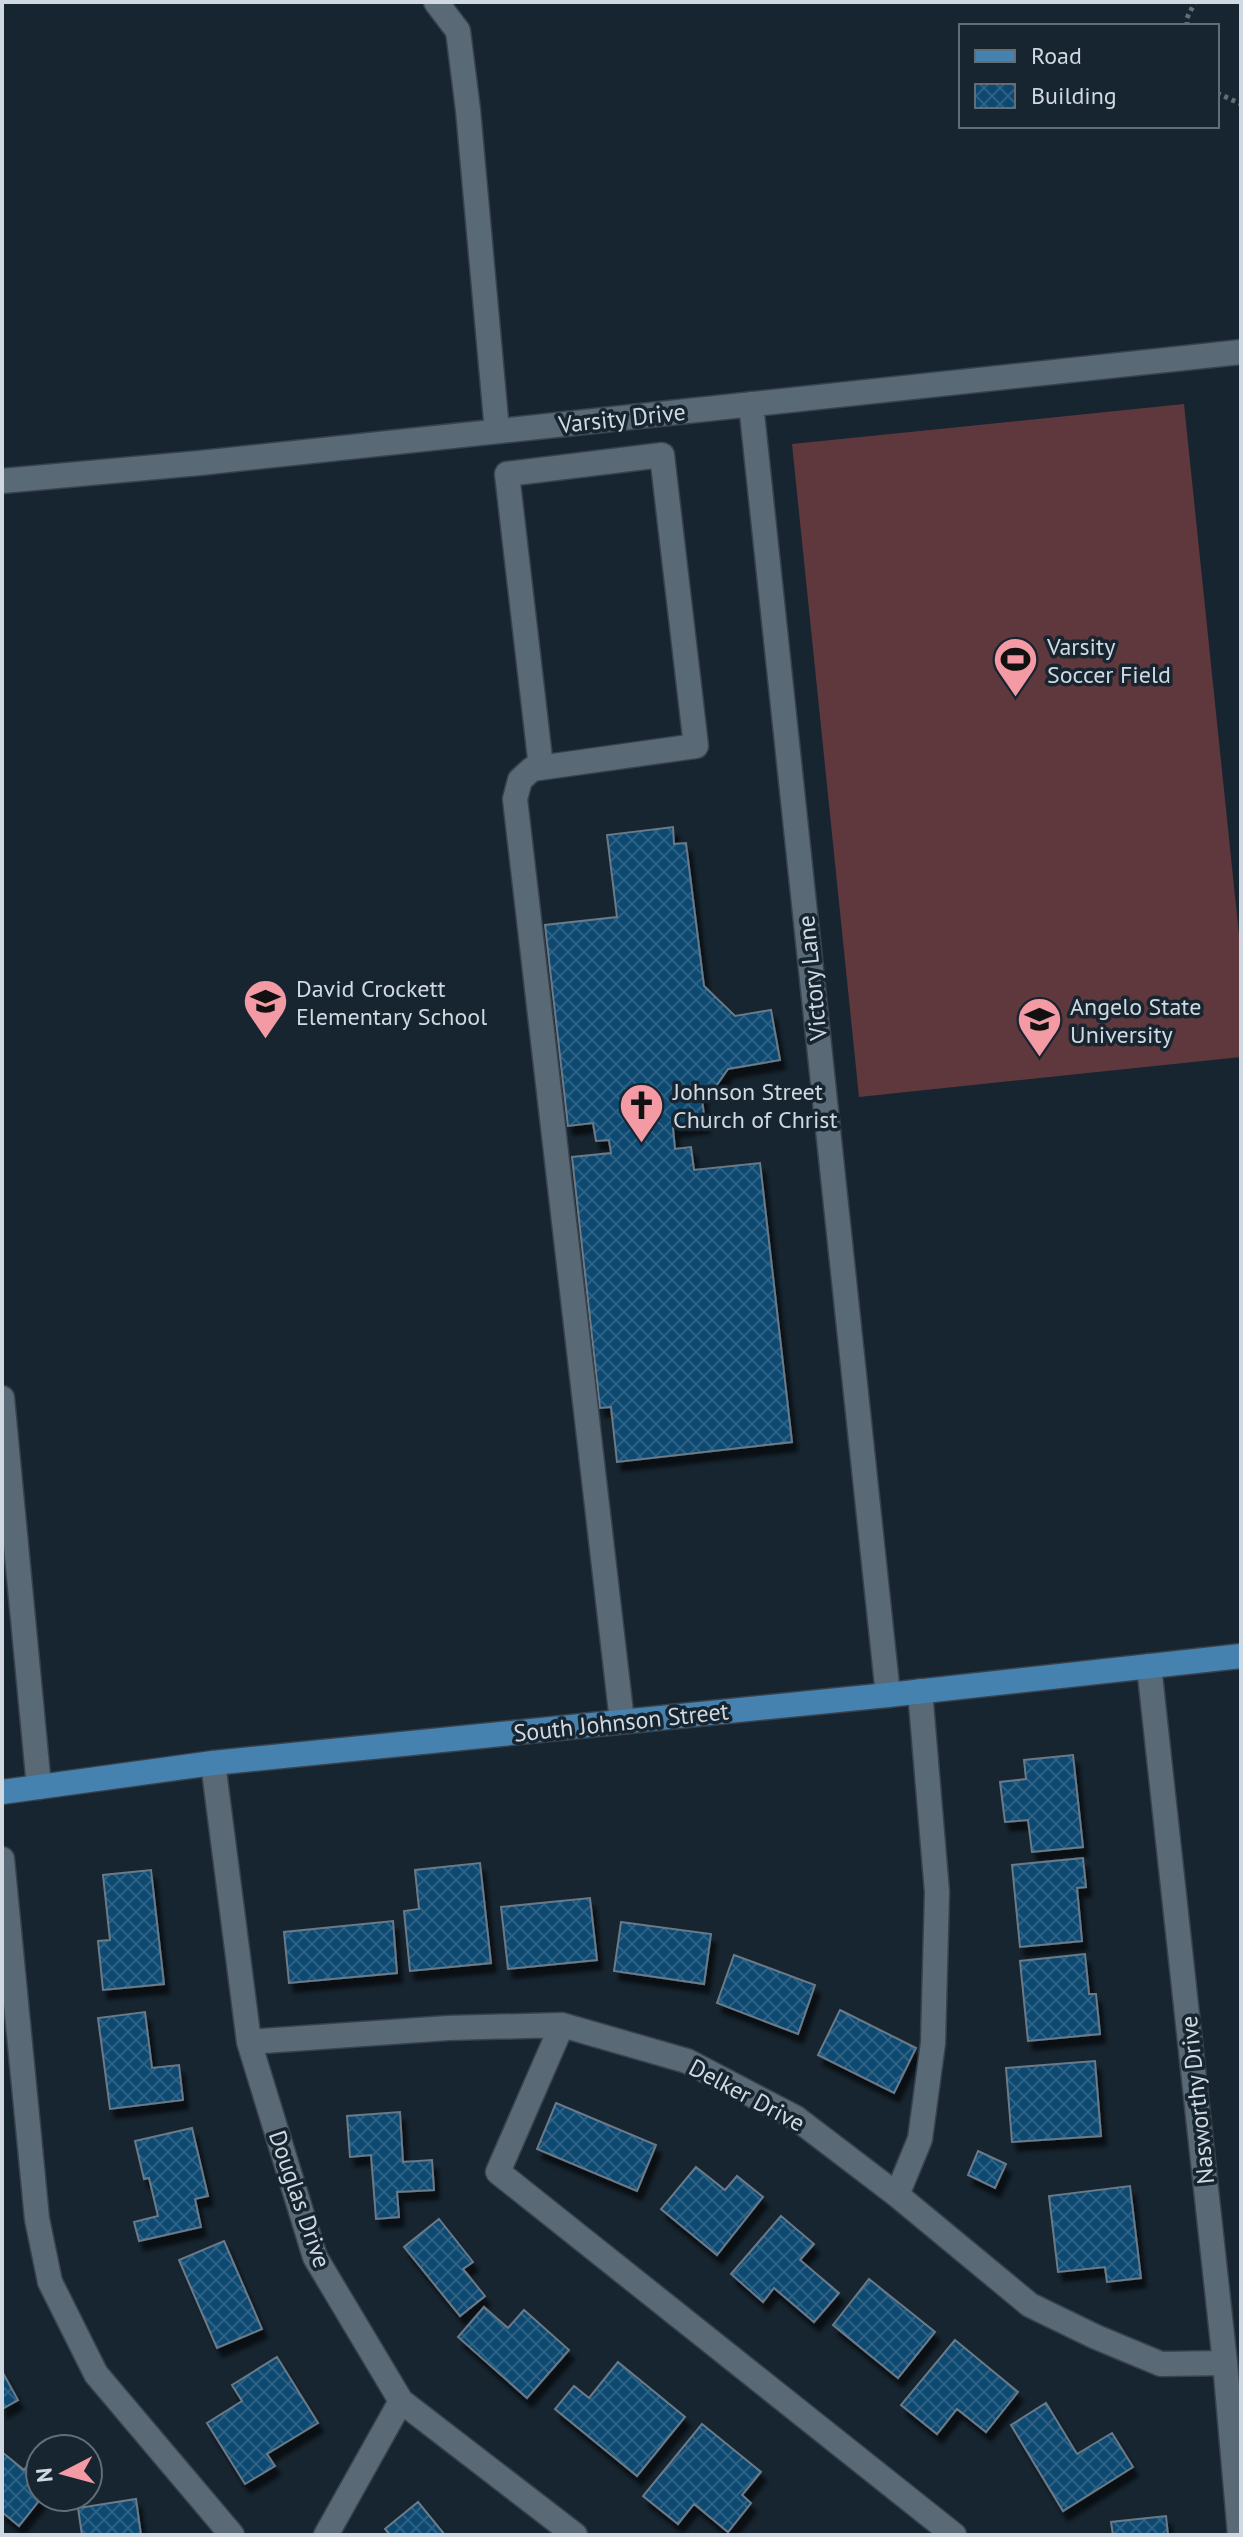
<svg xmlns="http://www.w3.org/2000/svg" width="1243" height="2537" font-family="'PT Sans',sans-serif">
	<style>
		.grass { fill: #5e383d }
		.building { fill: url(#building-cross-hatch); stroke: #6a7a88; stroke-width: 2; filter: url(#shadow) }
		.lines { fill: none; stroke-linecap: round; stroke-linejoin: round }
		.minor-casing { stroke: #38424c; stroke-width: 27 }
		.major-casing { stroke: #38424c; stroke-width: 27 }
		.path { stroke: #616d77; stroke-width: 5; stroke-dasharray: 4 4; stroke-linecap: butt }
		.minor { stroke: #596976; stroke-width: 24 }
		.major { stroke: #4682b0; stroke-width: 24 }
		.labels { text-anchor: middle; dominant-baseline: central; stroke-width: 7; stroke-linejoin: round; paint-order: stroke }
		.street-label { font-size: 24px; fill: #d0d9e1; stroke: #172530 }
		.poi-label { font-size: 24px; fill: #d0d9e1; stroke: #172530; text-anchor: start }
	</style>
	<defs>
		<pattern id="building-cross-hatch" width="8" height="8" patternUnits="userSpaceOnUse" patternTransform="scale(2)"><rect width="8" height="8" fill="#0d4871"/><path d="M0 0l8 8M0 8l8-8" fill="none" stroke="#2f6285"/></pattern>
		<filter id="shadow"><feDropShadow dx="5" dy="9" stdDeviation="2" flood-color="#0009"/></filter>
	</defs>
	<rect width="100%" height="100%" fill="#172530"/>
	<path class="grass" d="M 1184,404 L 1241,954 L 1241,1057 L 859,1097 L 792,444 Z"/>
	<path class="building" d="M 673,827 L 674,844 L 686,843 L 704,986 L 735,1016 L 771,1010 L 780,1060 L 728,1069 L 714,1089 L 701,1090 L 705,1124 L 673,1128 L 675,1149 L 691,1147 L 694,1170 L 760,1163 L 792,1442 L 617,1462 L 611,1407 L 600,1408 L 572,1157 L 611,1153 L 609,1140 L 596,1141 L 593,1123 L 568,1126 L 545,925 L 617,917 L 607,835 Z
		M 1073,1755 L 1083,1847 L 1032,1852 L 1028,1820 L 1005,1822 L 1000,1782 L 1026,1779 L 1024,1760 Z
		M 1083,1858 L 1086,1887 L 1077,1888 L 1082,1941 L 1020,1947 L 1012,1865 Z
		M 480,1863 L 491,1963 L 410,1971 L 404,1911 L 419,1909 L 415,1870 Z
		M 151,1870 L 164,1984 L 103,1990 L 98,1941 L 110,1940 L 103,1875 Z
		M 590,1898 L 597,1960 L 508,1969 L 501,1907 Z
		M 393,1921 L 397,1973 L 289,1983 L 284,1932 Z
		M 621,1922 L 711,1934 L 704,1984 L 614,1971 Z
		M 1085,1954 L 1089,1994 L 1096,1994 L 1100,2034 L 1028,2041 L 1020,1961 Z
		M 734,1955 L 815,1985 L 798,2034 L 717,2003 Z
		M 840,2010 L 916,2048 L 894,2093 L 818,2055 Z
		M 145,2012 L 152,2068 L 179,2065 L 183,2100 L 110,2109 L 98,2018 Z
		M 1095,2061 L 1101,2136 L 1012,2142 L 1006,2068 Z
		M 556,2103 L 656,2145 L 637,2191 L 537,2149 Z
		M 400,2112 L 403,2162 L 432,2160 L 434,2190 L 397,2192 L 399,2217 L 376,2219 L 371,2155 L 350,2157 L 347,2116 Z
		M 192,2128 L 208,2196 L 195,2199 L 201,2227 L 139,2241 L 134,2222 L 158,2216 L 149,2178 L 144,2179 L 135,2141 Z
		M 978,2151 L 1006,2164 L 995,2188 L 968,2175 Z
		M 696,2167 L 725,2190 L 737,2176 L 763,2197 L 717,2255 L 661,2209 Z
		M 1130,2186 L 1141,2278 L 1107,2282 L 1105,2267 L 1058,2272 L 1049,2196 Z
		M 781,2216 L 814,2244 L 800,2260 L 839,2293 L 814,2322 L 774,2288 L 763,2302 L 731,2274 Z
		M 439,2219 L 473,2262 L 463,2269 L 485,2296 L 460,2316 L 404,2247 Z
		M 224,2241 L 262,2329 L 217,2348 L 179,2260 Z
		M 869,2279 L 935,2332 L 898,2378 L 833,2325 Z
		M 484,2307 L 508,2328 L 524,2310 L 569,2350 L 527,2398 L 458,2337 Z
		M 955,2340 L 1018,2392 L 986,2432 L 957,2409 L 937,2434 L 901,2405 Z
		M 277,2357 L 318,2423 L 267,2454 L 275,2466 L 245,2484 L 207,2423 L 242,2401 L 232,2385 Z
		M 618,2362 L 685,2417 L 637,2476 L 555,2409 L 574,2386 L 589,2398 Z
		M 3,2373 L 18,2400 L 2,2409 L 2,2374 Z
		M 1046,2403 L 1077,2454 L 1112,2433 L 1133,2467 L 1063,2511 L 1011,2425 Z
		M 702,2424 L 761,2472 L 742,2495 L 751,2503 L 728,2532 L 694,2504 L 678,2524 L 643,2496 Z
		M 2,2452 L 24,2470 L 33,2459 L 40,2464 L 42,2497 L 19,2526 L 2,2512 Z
		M 136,2499 L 141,2535 L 82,2535 L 78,2508 Z
		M 418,2502 L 445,2535 L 390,2535 L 385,2529 Z
		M 1166,2516 L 1168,2535 L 1113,2535 L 1111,2522 Z"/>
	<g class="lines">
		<defs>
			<path id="minor" d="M 436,2 L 458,31 L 468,110 L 497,431
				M 751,404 L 888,1695
				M 2,481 L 200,463 L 1241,352
				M 541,767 L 507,474 L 662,455 L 696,746 L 532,769 L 520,780 L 515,799 L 622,1721
				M 2,1398 L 39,1787
				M 1149,1666 L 1225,2363 L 1240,2535
				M 213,1763 L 249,2042 L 315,2257 L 401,2401 L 575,2535
				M 2,1859 L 37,2219 L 50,2282 L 96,2374 L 232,2535
				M 562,2025 L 498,2172 L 954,2535
				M 249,2042 L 448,2028 L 562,2025 L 687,2061 L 796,2118 L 897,2195 L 1030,2305 L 1096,2337 L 1161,2364 L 1225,2363
				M 897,2195 L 920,2139 L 933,2043 L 937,1892 L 920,1691
				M 326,2535 L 401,2401"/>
			<path id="major" d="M 2,1792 L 213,1763 L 888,1695 L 1241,1656"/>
		</defs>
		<use href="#minor" class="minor-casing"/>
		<use href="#major" class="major-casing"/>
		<path class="path" d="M 1187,26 L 1187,18 L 1195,2
			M 1217,93 L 1241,104"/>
		<use href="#minor" class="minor"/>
		<use href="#major" class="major"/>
	</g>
	<defs>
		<symbol id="stadium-pin" viewBox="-11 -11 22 30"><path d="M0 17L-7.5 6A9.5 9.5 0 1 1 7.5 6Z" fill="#f49aa5" stroke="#172530"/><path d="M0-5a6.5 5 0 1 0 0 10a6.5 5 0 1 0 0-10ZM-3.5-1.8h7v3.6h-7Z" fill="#111"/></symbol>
		<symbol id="school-pin" viewBox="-11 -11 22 30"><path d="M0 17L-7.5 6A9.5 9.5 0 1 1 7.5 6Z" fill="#f49aa5" stroke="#172530"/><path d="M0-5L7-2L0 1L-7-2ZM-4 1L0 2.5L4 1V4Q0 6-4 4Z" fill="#111"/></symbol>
		<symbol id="university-pin" viewBox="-11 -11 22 30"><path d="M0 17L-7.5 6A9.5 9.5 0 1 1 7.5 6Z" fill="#f49aa5" stroke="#172530"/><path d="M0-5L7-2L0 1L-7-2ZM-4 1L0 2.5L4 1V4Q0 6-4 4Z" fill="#111"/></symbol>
		<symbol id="church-pin" viewBox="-11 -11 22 30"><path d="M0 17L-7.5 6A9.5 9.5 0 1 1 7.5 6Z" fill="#f49aa5" stroke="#172530"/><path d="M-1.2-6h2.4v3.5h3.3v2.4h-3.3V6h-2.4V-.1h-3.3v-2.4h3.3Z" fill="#111"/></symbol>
	</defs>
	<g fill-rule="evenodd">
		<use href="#stadium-pin" x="990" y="634" width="51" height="69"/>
		<use href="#school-pin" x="240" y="976" width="51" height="69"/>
		<use href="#university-pin" x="1014" y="994" width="51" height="69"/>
		<use href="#church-pin" x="616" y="1080" width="51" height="69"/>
	</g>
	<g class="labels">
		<g class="street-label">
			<text transform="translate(622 418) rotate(-6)">Varsity Drive</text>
			<text transform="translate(812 978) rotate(-96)">Victory Lane</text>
			<text transform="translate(621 1722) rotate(-6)">South Johnson Street</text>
			<text transform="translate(747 2095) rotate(28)">Delker Drive</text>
			<text transform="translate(1197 2100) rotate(-96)">Nasworthy Drive</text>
			<text transform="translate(300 2199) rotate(71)">Douglas Drive</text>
		</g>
		<g class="poi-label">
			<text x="1047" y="646">Varsity<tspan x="1047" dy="28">Soccer Field</tspan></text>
			<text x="296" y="988">David Crockett<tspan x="296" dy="28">Elementary School</tspan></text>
			<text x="1070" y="1006">Angelo State<tspan x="1070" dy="28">University</tspan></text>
			<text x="673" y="1091">Johnson Street<tspan x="673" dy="28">Church of Christ</tspan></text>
		</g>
	</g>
	<rect width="1243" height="2537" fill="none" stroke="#d0d9e1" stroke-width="8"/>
	<rect x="959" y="24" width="260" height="104" fill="#172530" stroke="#616d77" stroke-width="2"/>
	<rect x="975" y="50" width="40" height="12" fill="#4682b0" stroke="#616d77" stroke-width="2"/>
	<text x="1031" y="64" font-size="24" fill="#d0d9e1">Road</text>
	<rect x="975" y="84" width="40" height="24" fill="url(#building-cross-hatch)" stroke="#616d77" stroke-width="2"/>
	<text x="1031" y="104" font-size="24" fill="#d0d9e1">Building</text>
	<g transform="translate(64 2473) rotate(264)"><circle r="38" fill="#172530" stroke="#616d77" stroke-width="2"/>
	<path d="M0-6L14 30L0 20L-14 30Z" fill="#f49aa5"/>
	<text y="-12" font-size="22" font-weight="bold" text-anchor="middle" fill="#d0d9e1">N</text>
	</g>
</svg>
